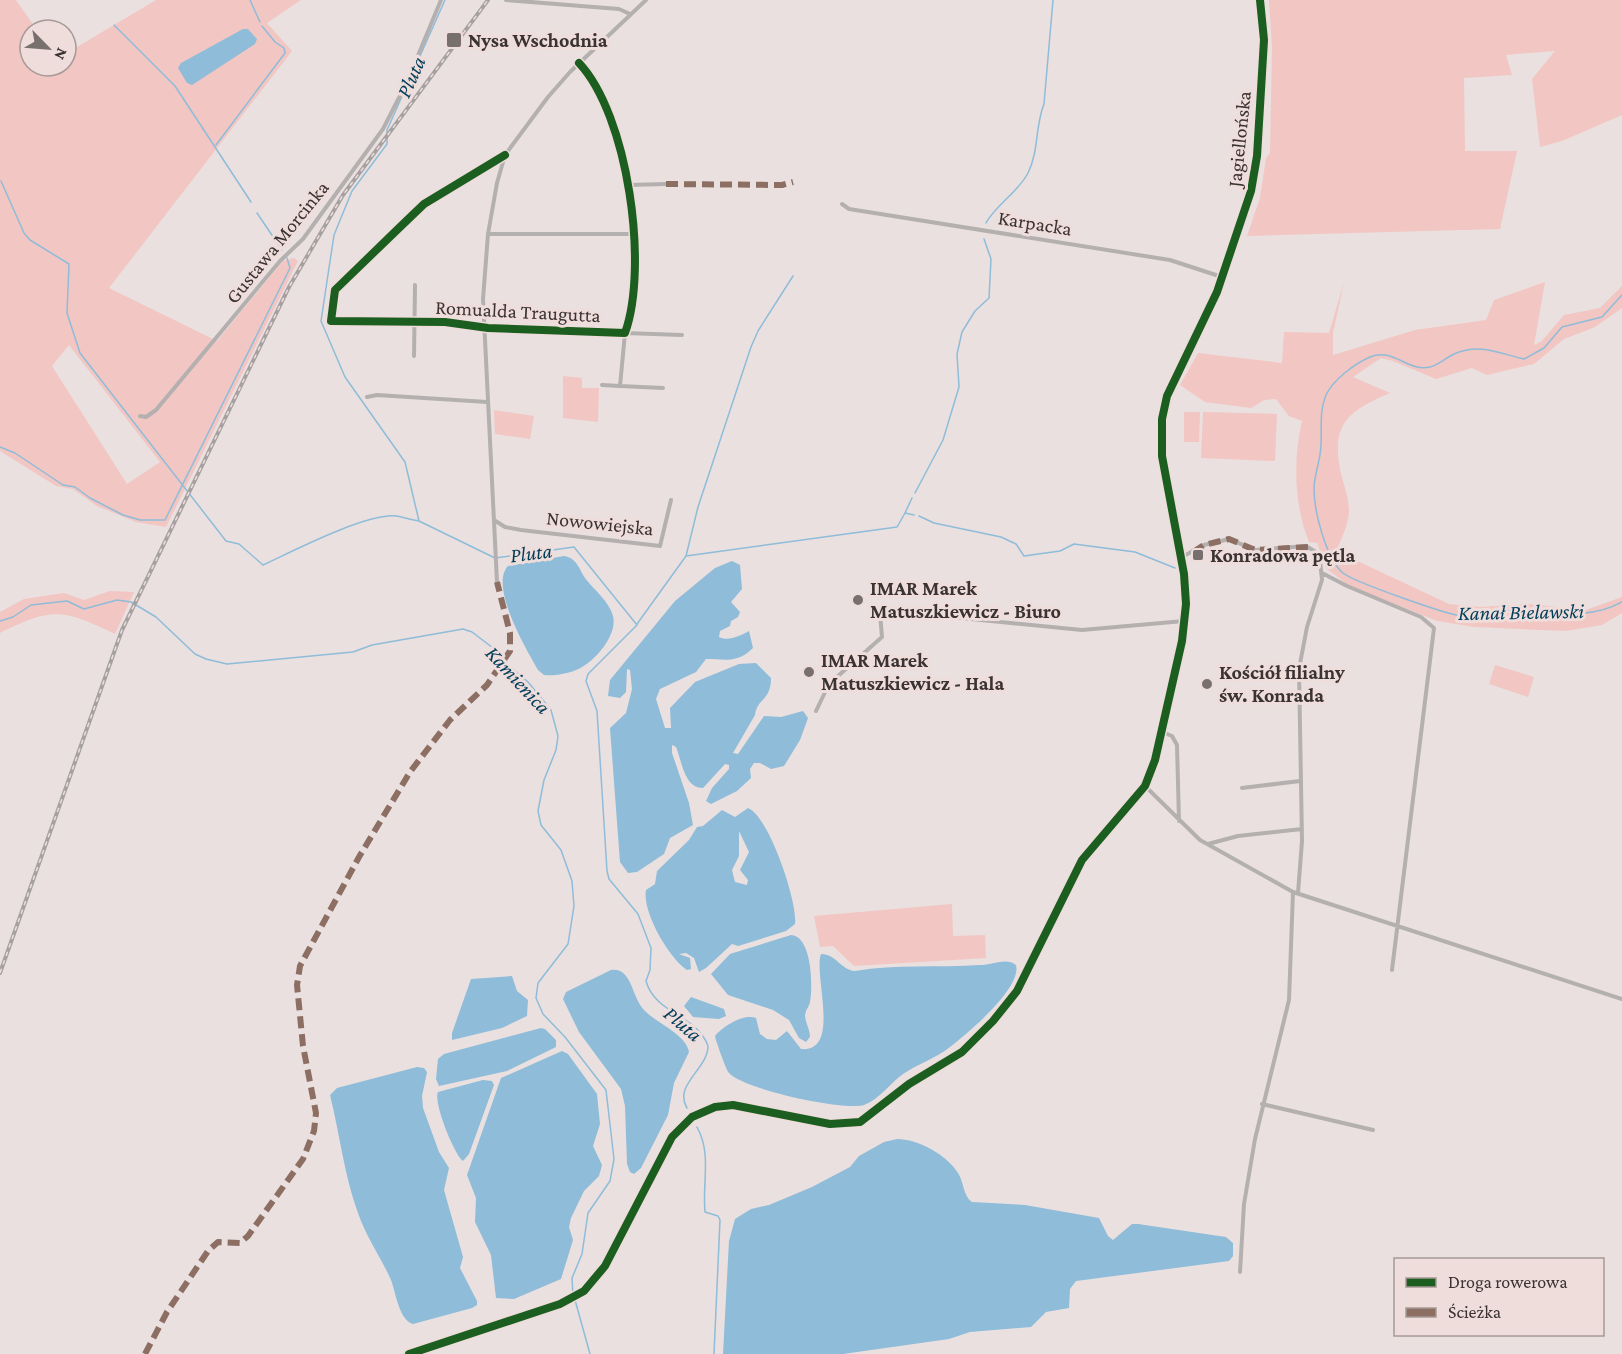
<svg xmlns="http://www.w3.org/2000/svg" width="1622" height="1354" font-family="'Crimson Pro',serif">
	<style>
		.green { fill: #f2c6c2; fill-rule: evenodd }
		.water { fill: #8ebcd9; fill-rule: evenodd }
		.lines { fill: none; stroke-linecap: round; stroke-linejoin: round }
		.stream { stroke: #8ebcd9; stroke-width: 1.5 }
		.street { stroke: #b4b0b0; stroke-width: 4 }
		.secondary { stroke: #aba6a6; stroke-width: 6 }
		.rail-casing { stroke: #a6a1a1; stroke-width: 4 }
		.rail { stroke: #eedddb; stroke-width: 1.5; stroke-dasharray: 4.5; stroke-linecap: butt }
		.quiet { stroke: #8d6e63; stroke-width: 6; stroke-dasharray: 12 6; stroke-linecap: butt }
		.cycleway-casing { stroke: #eedddb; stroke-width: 11 }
		.cycleway { stroke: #1b5e20; stroke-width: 8 }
		.poi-dot { fill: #78706f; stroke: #eedddb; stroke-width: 2 }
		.labels { text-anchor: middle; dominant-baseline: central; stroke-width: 6; stroke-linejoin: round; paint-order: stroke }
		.poi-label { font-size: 20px; font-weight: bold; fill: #3a3332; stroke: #eedddb; text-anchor: start }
		.street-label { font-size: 20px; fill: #3a3332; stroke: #eedddb }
		.water-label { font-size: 21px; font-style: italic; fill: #013e5a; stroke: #eedddb }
	</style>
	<rect width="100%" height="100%" fill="#eae0df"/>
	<path class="green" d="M 0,0 L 16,0 L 37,30 L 30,30 L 30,66 L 66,66 L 66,50 L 72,50 L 156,0 L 301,0 L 267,23 L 292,51 L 109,288 L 217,341 L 283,261 L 294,258 L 298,261 L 166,527 L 136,522 L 97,506 L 73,489 L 56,486 L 0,451 ZM 69,345 L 160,462 L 127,484 L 52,366 Z
		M 1269,0 L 1622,0 L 1622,115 L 1562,141 L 1540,147 L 1532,79 L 1555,51 L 1506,55 L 1512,75 L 1464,78 L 1465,151 L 1517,151 L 1500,229 L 1247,236 L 1260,198 L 1266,158 L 1270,153 L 1272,47 Z
		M 1344,282 L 1333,333 L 1333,355 L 1415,330 L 1486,320 L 1494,300 L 1545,282 L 1534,345 L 1542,341 L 1564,315 L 1600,308 L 1622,286 L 1622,308 L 1595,327 L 1564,339 L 1534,364 L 1487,375 L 1472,368 L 1436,379 L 1393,361 L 1381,358 L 1353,377 L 1390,393 C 1348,411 1330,424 1341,474 C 1344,485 1349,499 1349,511 C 1348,525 1342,538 1336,551 L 1449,604 L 1480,607 L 1529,604 L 1586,610 L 1622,597 L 1622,613 L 1602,625 L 1566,631 L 1475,627 L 1437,621 L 1348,585 L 1327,569 L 1317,543 L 1309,542 C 1294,505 1293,460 1302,421 L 1289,416 L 1276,399 L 1264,400 L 1251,408 L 1205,402 L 1180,385 L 1198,353 L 1282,363 L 1284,332 L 1329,333 Z
		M 563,376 L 582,378 L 582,388 L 599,388 L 598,422 L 563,418 Z
		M 494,410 L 534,416 L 530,439 L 495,434 Z
		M 1184,412 L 1200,412 L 1199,442 L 1184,442 Z
		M 1203,412 L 1277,414 L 1275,461 L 1201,458 Z
		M 110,591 L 134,592 L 115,634 C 62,609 53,607 0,633 L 0,612 L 24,599 L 64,593 L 84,600 Z
		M 1495,665 L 1534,677 L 1528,697 L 1489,684 Z
		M 952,904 L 953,936 L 985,935 L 986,958 L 854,966 L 833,946 L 820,947 L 814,916 Z"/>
	<path class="water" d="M 243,29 L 248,29 L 257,39 L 255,44 L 192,85 L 187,83 L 178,68 L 181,63 Z
		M 564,556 C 577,558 579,569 585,578 C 594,590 609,601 613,616 C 618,635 594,663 576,670 C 567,674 553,676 544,675 L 538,670 C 526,649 489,586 508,566 Z
		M 732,561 L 740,565 L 742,589 L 731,602 L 740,612 L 738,617 L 731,621 L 730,626 L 720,631 L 719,637 C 728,642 742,635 749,631 L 753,648 C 737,664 725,659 706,659 L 696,672 L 660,689 L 656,699 L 665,728 L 671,728 L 670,708 L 695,682 L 739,664 L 756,663 L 771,678 C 771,701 757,698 755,715 L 733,753 L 738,754 L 764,716 L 781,717 L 803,711 L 808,718 L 800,740 L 784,766 L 771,769 L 760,763 L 754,763 L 750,769 L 751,778 L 737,791 L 711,804 L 706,801 L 712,788 L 729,769 L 729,765 L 725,764 L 703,788 C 684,788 682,761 676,747 L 672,745 L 672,753 L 689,803 L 693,825 L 670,838 L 664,854 L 637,872 L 628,873 L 620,862 L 610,728 L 626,713 L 632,689 L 630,670 L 627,669 L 626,692 L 620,698 L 608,696 L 610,680 L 675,601 L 715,568 Z
		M 748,808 C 769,816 798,903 795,924 L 786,931 L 738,946 L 732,944 L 706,968 L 699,972 L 694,958 L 686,953 L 679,954 L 690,958 L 691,969 L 687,970 C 669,958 642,912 646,890 L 655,884 L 657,871 L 689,840 L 697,827 L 703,826 L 722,810 L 735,817 ZM 739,831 L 749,852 L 740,870 L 748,880 L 747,885 L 735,882 L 732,870 L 739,856 Z
		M 791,935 C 812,936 813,986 810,1002 C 809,1007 806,1009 805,1015 C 805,1022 810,1029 810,1037 L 806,1042 L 799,1038 L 789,1020 L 773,1010 L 728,995 L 711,974 L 730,954 Z
		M 821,954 C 836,954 841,970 855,971 C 896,964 939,968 980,965 C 992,965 1007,957 1016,965 C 1022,988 968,1033 950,1047 C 936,1058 918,1064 903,1074 C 890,1083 879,1100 864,1105 C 843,1111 743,1089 729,1073 C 726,1070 715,1038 715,1036 C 723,1026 744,1013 756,1018 L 760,1034 L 767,1039 L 776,1040 L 787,1031 L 801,1049 C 842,1053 813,974 821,954 Z
		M 611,970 C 632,967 631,996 644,1010 C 656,1023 686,1034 689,1052 L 674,1083 L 668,1115 L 641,1168 L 634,1174 L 630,1172 L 627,1164 L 625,1106 L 621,1089 L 579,1032 L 563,999 L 566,992 Z
		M 512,976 L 517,991 L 528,1000 L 527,1016 L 502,1028 L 452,1040 L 452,1033 L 471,979 Z
		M 691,997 L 724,1009 L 726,1016 L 719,1019 L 693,1017 L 684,1006 Z
		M 541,1028 L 545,1029 L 556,1040 L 556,1047 L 507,1071 L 439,1086 L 436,1079 L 438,1059 L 444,1054 Z
		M 562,1051 L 568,1054 L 597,1094 L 600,1124 L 593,1146 L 602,1165 L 599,1176 L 584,1191 L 571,1218 L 569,1227 L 573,1240 L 561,1279 L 514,1299 L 496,1298 L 491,1255 L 475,1222 L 476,1198 L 467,1175 L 501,1078 Z
		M 417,1067 L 424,1068 L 427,1072 L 422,1096 L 423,1108 L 439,1152 L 449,1168 L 444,1190 L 463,1257 L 460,1268 L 477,1301 L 477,1305 L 472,1308 L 413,1324 C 399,1320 396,1293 391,1280 C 381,1257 366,1237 358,1213 C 344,1175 340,1135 330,1095 L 337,1088 Z
		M 483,1080 L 492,1081 L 494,1085 L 469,1154 L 463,1161 C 454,1154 433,1102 438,1092 Z
		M 897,1139 C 918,1139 947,1155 958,1173 C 964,1182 963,1196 972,1202 L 1025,1205 L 1099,1218 L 1108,1236 L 1113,1240 L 1132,1224 L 1138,1224 L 1226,1237 L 1233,1243 L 1233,1256 L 1229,1261 L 1076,1281 L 1070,1289 L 1069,1308 L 1046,1312 L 1031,1327 L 970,1332 L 949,1339 L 843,1354 L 723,1354 L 729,1241 L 735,1219 L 751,1209 L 769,1205 L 812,1187 L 850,1167 L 859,1156 L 884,1142 Z"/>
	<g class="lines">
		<path class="stream" d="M 250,0 L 260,22
			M 445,0 L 387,130 L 387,144 L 352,191 L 334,235 L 321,321 L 345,377 L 405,462 L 419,521 L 495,558 L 574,547 L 637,625 L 588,674 L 586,681 L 597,711 L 607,871 L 609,879 L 638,914 L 651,948 L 650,970 L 646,981 C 655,1014 697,1015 708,1046 C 708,1069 673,1085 687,1108
			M 114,25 L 175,86 L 251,202
			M 216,145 L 285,53 L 284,48 L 275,42 L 262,26
			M 1,181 L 24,233 L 30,240 L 69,264 L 67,313 L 80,353 L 226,541 L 239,544 L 263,565 C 291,552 366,513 396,516 C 403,517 411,520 419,521
			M 257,213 L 282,250
			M 986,223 C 995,206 1019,191 1028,173 C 1039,151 1035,126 1044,104 L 1053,0
			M 1622,295 L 1602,317 L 1562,327 L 1544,348 L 1524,359 C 1498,353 1480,343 1454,354 C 1446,358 1438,365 1430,367 C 1407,372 1393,347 1370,357 C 1354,364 1333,380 1326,395 C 1319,412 1322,427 1321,444 C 1321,460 1314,474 1314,489 C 1314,511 1326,559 1343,573 C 1354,582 1448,615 1462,616 C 1478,617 1495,609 1511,610 C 1550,610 1586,622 1622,602
			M 0,447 L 15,453 L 63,485 L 75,487 L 90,498 L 123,515 L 140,520 L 165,520 L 290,268 L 287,258
			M 915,493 L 943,440 L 959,387 L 957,354 L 962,332 L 975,311 L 989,298 L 991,259 L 984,239
			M 905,513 L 912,498
			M 919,516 L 934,523 L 1001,537 L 1016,544 L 1024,556 L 1060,551 L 1074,544 L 1135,552 L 1175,568
			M 686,556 L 698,507 L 751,347 L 758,331 L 793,276
			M 0,621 L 13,617 L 31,605 L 67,601 L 84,609 L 117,600 L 131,602 L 156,617 L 195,654 L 206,659 L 227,664 L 353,652 L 372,645 L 463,629 L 472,632 L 493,648 L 499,657 L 528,682 L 551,710 L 558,736 L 556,750 L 544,780 L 538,811 L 541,825 L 561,850 L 572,881 L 574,906 L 568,944 L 538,983 L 536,998 L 543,1014 L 565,1037 L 606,1090 L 614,1159 L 610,1181 L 588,1213 L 582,1254 L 572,1278 L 573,1296
			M 637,624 L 686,556 L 897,527 L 905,513 L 914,515
			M 697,1127 C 712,1154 702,1183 705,1212 L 718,1216 L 720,1220 L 714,1354
			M 575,1300 L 590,1354"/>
		<path class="street" d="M 506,0 L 619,9 L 630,14
			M 505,155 L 424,204 L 399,228 L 335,290 L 331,321 L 445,322 L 488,328 L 625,333 C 649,266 628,115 579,63
			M 628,185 L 666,184
			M 842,204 L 849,209 L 1170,260 L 1222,277
			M 488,234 L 632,234
			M 414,356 L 415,285
			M 602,385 L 620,386
			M 663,388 L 620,386 L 625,333 L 682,335
			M 367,397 L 377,395 L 487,402
			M 140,416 L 146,417 L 156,410 L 280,261 L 303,239 L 383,129 L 407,82 L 441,0
			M 494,520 L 505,527 L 521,530 L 660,546 L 671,500
			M 1182,557 L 1204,545 L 1229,539 L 1255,550 L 1306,546 L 1316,552 L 1320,561 L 1322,580 L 1307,627 L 1299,669 L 1302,841 L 1298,893
			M 1322,573 L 1347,586 L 1421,617 L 1434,628 L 1392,970
			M 497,582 L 483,299 L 488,234 L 497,183 L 505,155 L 548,97 L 570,72 L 646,0
			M 816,711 L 829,684 L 882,637 L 880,613 L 941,616 L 1082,630 L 1184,621
			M 1162,732 L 1172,736 L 1177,745 L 1179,821
			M 1145,786 L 1200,840 L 1293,892 L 1622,999
			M 1242,788 L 1300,781
			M 1208,844 L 1238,836 L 1302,829
			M 1262,1104 L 1373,1130
			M 1240,1272 L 1244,1204 L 1255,1139 L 1289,1000 L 1293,892"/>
		<path class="secondary" d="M 409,1354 L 560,1304 L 584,1291 L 605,1266 L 672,1137 L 692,1117 L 715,1107 L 733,1105 L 830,1124 L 860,1122 L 909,1084 L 962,1052 L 993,1021 L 1017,991 L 1082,860 L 1145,786 L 1155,760 L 1182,641 L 1186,604 L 1184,574 L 1162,456 L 1162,419 L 1167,396 L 1217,292 L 1251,191 L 1257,156 L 1264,40 L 1260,0"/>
		<defs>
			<path id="rail" d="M 0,973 L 122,630 L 289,287 L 343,195 L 488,0"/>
		</defs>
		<use href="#rail" class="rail-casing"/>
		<use href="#rail" class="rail"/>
		<path class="quiet" d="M 666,184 L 782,185 L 793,182
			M 1193,552 L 1204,545 L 1229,539 L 1255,550 L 1309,547
			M 145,1354 L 167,1312 L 208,1251 L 218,1242 L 240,1243 L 248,1236 L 303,1159 L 314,1131 L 316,1113 L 303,1046 L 297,985 L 300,966 L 359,857 L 410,772 L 450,720 L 487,685 L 510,651 L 510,633 L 497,582"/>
		<defs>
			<path id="cycleway" d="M 505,155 L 424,204 L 399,228 L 335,290 L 331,321 L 445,322 L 488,328 L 625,333 C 649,266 628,115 579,63
				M 409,1354 L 560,1304 L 584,1291 L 605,1266 L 672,1137 L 692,1117 L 715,1107 L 733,1105 L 830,1124 L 860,1122 L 909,1084 L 962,1052 L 993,1021 L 1017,991 L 1082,860 L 1145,786 L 1155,760 L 1182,641 L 1186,604 L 1184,574 L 1162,456 L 1162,419 L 1167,396 L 1217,292 L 1251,191 L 1257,156 L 1264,40 L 1260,0"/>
		</defs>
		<use href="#cycleway" class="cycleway-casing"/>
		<use href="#cycleway" class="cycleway"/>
	</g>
	<g class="poi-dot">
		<rect x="446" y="32" width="16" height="16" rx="3"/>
		<rect x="1192" y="549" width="12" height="12" rx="3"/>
		<circle cx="858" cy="600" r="6"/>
		<circle cx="809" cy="672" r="6"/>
		<circle cx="1207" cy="684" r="6"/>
	</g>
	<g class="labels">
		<g class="poi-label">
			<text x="468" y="40">Nysa Wschodnia</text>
			<text x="1210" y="555">Konradowa pętla</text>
			<text x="870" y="588">IMAR Marek<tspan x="870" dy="23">Matuszkiewicz - Biuro</tspan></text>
			<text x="821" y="660">IMAR Marek<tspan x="821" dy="23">Matuszkiewicz - Hala</tspan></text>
			<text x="1219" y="672">Kościół filialny<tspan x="1219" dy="23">św. Konrada</tspan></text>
		</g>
		<g class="street-label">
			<text transform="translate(1239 139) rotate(-84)">Jagiellońska</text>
			<text transform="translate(1035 223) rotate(9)">Karpacka</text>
			<text transform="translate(277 242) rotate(-51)">Gustawa Morcinka</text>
			<text transform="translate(518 311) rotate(3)">Romualda Traugutta</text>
			<text transform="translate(600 523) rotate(6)">Nowowiejska</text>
		</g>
		<g class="water-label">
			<text transform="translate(411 77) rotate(-66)">Pluta</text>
			<text transform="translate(531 553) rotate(-7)">Pluta</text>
			<text transform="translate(1521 612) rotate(-1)">Kanał Bielawski</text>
			<text transform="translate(518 680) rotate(47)">Kamienica</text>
			<text transform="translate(683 1024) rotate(40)">Pluta</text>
		</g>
	</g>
	<rect x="1394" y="1258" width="210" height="78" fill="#eedddb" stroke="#a69997" stroke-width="1.5"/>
	<rect x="1406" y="1278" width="30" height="9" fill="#1b5e20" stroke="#a69997" stroke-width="1.5"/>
	<text x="1448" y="1288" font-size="18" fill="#3a3332">Droga rowerowa</text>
	<rect x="1406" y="1308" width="30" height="9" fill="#8d6e63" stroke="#a69997" stroke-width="1.5"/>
	<text x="1448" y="1318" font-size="18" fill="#3a3332">Ścieżka</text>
	<g transform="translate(48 48) rotate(115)"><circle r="28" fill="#eedddb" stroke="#a69997" stroke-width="1.5"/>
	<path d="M0-4.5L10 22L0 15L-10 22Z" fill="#78706f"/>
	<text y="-9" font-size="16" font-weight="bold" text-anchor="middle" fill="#3a3332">N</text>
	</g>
</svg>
